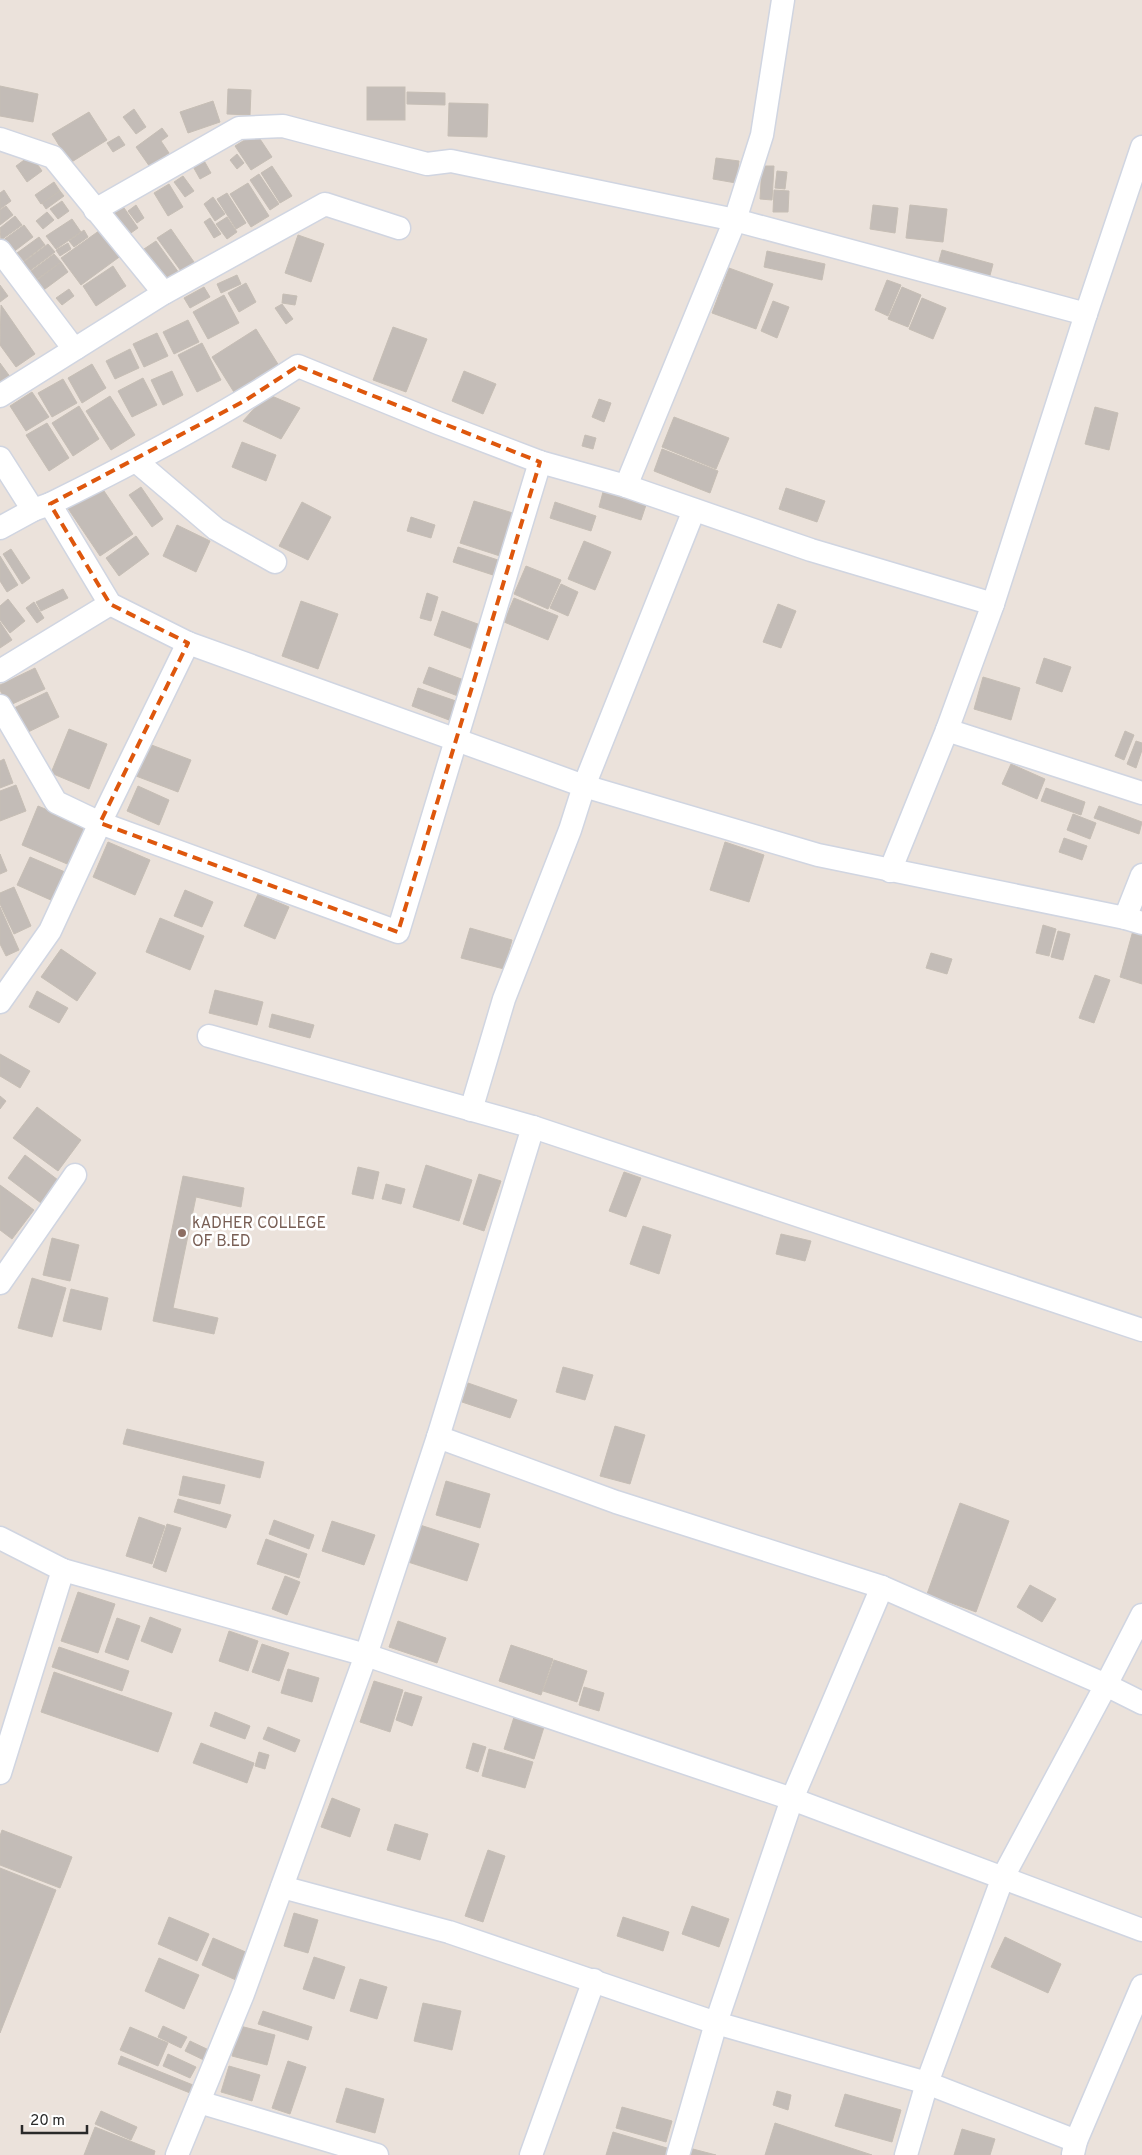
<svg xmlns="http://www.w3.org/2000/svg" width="1142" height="2155" viewBox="0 0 1142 2155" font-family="Overpass,sans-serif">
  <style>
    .building { fill: #c3bcb7; stroke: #c6beb5 }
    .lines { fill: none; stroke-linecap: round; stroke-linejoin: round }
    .street-casing { stroke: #d0d5e1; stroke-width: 25 }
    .street { stroke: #fff; stroke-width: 22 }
    .marked { fill: none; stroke: #de570d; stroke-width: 4; stroke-dasharray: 10 6; stroke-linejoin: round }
    .education-dot { fill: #8d6e63; stroke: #fff; stroke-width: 2 }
    .labels { text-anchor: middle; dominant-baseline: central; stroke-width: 5; stroke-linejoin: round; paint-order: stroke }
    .education-label { font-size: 16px; fill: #785e54; stroke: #fff; text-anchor: start }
  </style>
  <rect width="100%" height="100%" fill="#ebe2db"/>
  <g class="building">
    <polygon points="0,86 38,94 33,122 0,116"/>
    <rect x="367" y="87" width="38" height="33"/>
    <polygon points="228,89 251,90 250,115 227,114"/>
    <polygon points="407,92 445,93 445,105 407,104"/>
    <polygon points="213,101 220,122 188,133 180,112"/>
    <polygon points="449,103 488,104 487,137 448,136"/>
    <polygon points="134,109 146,127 136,134 123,117"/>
    <polygon points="89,112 107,140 70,163 52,134"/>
    <polygon points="162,128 168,136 161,141 169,153 150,167 136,147"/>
    <polygon points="256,133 272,157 251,170 235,146"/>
    <polygon points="119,136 125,145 113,152 107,143"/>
    <polygon points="237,154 244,163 237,169 230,160"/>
    <polygon points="31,155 42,171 27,182 16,166"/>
    <polygon points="202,157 211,173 200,179 191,163"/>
    <polygon points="716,158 739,161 736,183 713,179"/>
    <polygon points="272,166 292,196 280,203 261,173"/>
    <polygon points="762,166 774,166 772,200 760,199"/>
    <polygon points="777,171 787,172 785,189 775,188"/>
    <polygon points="259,174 279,204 270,210 250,180"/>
    <polygon points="183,176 194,191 185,197 174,182"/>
    <polygon points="54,182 60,191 41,204 35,195"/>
    <polygon points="248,183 269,216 251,227 230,194"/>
    <polygon points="169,184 183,207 168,216 154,193"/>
    <polygon points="4,190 11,201 0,209 0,193"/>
    <polygon points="774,190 789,191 788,212 773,212"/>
    <polygon points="60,191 64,196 46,209 42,203"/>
    <polygon points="227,193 246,223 236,229 217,199"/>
    <polygon points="213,197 225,214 215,221 204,204"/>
    <polygon points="62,201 69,211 58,219 50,209"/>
    <polygon points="122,205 138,228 128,235 112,212"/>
    <polygon points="136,205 144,218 137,223 128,211"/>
    <polygon points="873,205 898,208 895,233 870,229"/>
    <polygon points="910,205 947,209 943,242 906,238"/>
    <polygon points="6,206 13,215 0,225 0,210"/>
    <polygon points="47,212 54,220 43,229 36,221"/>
    <polygon points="15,216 22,225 1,240 0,228"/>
    <polygon points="227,217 237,232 227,239 216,224"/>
    <polygon points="210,218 221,234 214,238 204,222"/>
    <polygon points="72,219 81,232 56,249 46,236"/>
    <polygon points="24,225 33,237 12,253 2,241"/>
    <polygon points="103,228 122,255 81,285 61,258"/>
    <polygon points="171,229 194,262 181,271 157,238"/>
    <polygon points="84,230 88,237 74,247 69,241"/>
    <polygon points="298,235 324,244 311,282 285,273"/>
    <polygon points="39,237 45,245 24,261 17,253"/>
    <polygon points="156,241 179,273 164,283 141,251"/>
    <polygon points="68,243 71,249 60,256 56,250"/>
    <polygon points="48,244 55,252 28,272 21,264"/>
    <polygon points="942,250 993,264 988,283 937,268"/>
    <polygon points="767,251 825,264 822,280 764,267"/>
    <polygon points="54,254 61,262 33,282 27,274"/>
    <polygon points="61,262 68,272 41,292 33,283"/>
    <polygon points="113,266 126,286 96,306 83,286"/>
    <polygon points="729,268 773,284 756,329 712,313"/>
    <polygon points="237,275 241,284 221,293 217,284"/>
    <polygon points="887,280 901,285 888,316 875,310"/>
    <polygon points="246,283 256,302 239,312 228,293"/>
    <polygon points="0,285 8,296 0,302"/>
    <polygon points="204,287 210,297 190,308 184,298"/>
    <polygon points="902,287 921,295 908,327 888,319"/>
    <polygon points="69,289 74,296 62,305 56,298"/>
    <polygon points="283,294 297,296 295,305 282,303"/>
    <polygon points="224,295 239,323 208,339 193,312"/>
    <polygon points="922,298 946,308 933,339 909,329"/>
    <polygon points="773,301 789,307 777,338 761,331"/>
    <polygon points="282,304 293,319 286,324 275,308"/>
    <polygon points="1,305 35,354 16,367 0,345"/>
    <polygon points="188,320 199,342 174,354 163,332"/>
    <polygon points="393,327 427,339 406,392 373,380"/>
    <polygon points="256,329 281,369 237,397 212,357"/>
    <polygon points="157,333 168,356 144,367 133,344"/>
    <polygon points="202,343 221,380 197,392 178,355"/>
    <polygon points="130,349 139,368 115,379 106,361"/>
    <polygon points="0,363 11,378 0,386"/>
    <polygon points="92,364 106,388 82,403 68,378"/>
    <polygon points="172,371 183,395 163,405 151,380"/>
    <polygon points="464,371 496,384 483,414 452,401"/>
    <polygon points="143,378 157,405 132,417 118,391"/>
    <polygon points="63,379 77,403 52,417 38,393"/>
    <polygon points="32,392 49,417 26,431 10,406"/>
    <polygon points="267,394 300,408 281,439 243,421"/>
    <polygon points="110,396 135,435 111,450 86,411"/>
    <polygon points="599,399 611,403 604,422 592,417"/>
    <polygon points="79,406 99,439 73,456 52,423"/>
    <polygon points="1095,407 1118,413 1109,450 1085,444"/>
    <polygon points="674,417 729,438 716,469 662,447"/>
    <polygon points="47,423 69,458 49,471 26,435"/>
    <polygon points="585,435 596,438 593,449 582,446"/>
    <polygon points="242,442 276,455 266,481 232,467"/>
    <polygon points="662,449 718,471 710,493 654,471"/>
    <polygon points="100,485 133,534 100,556 67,507"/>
    <polygon points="141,487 163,519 152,527 129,495"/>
    <polygon points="786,488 825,501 817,522 779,509"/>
    <polygon points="603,492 646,505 641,520 599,507"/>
    <polygon points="474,501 516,514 503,557 460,543"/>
    <polygon points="302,502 331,517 308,560 279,546"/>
    <polygon points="555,502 596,516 591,531 550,518"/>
    <polygon points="411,517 435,525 431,538 407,531"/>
    <polygon points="177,525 210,541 196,572 163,556"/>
    <polygon points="136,536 149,554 119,576 106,558"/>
    <polygon points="584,541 611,552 595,590 568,579"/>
    <polygon points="458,547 498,560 493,575 453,562"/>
    <polygon points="11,549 30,578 22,584 3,554"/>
    <polygon points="0,556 18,585 7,592 0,581"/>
    <polygon points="526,566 561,580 548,609 514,594"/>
    <polygon points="561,584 578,592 568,616 550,608"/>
    <polygon points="63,589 68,598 41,611 36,602"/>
    <polygon points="427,593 438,597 431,621 420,618"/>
    <polygon points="514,598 558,616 548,640 504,622"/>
    <polygon points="8,599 25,621 10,633 0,620 0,606"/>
    <polygon points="301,601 338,614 318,669 282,656"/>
    <polygon points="34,602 44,618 37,623 26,608"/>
    <polygon points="778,604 796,611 781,648 763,642"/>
    <polygon points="442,611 486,627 477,651 434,635"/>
    <polygon points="0,622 12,640 0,648"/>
    <polygon points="1044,658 1071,667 1062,692 1036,683"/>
    <polygon points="429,667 464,680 458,696 423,683"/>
    <polygon points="35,668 45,689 8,706 0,690 0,685"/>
    <polygon points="983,677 1020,688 1011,720 974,709"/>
    <polygon points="418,688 456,701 449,720 412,706"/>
    <polygon points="47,692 59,717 22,735 10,710"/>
    <polygon points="69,729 107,744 89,789 51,773"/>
    <polygon points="1125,731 1134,735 1124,760 1115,756"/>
    <polygon points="1136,741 1142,743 1142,750 1136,768 1127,764"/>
    <polygon points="149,744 191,760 178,792 136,776"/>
    <polygon points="4,759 13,783 0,788 0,761"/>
    <polygon points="1011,764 1045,779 1037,799 1002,784"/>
    <polygon points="16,785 26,811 0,821 0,791"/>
    <polygon points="138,786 169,800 159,825 127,811"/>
    <polygon points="1046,788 1085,802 1081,815 1041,801"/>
    <polygon points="38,806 88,827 72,866 22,845"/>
    <polygon points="1099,806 1142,822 1139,834 1094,818"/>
    <polygon points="1073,814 1096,823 1090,839 1067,830"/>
    <polygon points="1064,838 1087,846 1082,860 1059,852"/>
    <polygon points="108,842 150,860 135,895 93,877"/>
    <polygon points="725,842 764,855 749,902 710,890"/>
    <polygon points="0,854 7,871 0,874"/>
    <polygon points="30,857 65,872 53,901 17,885"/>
    <polygon points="14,887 31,926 14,934 0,904 0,893"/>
    <polygon points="185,890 213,902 202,927 174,916"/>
    <polygon points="258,894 289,907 275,939 244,926"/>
    <polygon points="0,907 19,950 6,956 0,944"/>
    <polygon points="160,918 204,936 190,970 146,952"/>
    <polygon points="1043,925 1056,929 1049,956 1036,953"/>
    <polygon points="1134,927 1142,929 1142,984 1120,977"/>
    <polygon points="470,928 512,940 504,969 461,958"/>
    <polygon points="1058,931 1070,934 1063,960 1051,957"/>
    <polygon points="61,949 96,973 77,1001 41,977"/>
    <polygon points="931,953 952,959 947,974 926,968"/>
    <polygon points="1095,975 1110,980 1094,1023 1079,1018"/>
    <polygon points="215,990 263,1002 257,1025 209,1013"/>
    <polygon points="37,991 68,1008 59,1023 29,1007"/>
    <polygon points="272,1014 314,1025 310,1038 269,1027"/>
    <polygon points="0,1054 30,1071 20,1088 0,1076"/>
    <polygon points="0,1096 6,1101 0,1109"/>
    <polygon points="37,1107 81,1140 58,1171 13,1138"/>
    <polygon points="25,1155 58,1180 41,1203 8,1178"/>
    <polygon points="426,1165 472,1180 459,1221 413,1207"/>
    <polygon points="358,1167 379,1172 373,1199 352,1194"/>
    <polygon points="624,1172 641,1178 626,1217 609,1211"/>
    <polygon points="479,1174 501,1181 484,1231 463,1224"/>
    <polygon points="183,1176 244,1188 241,1207 196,1197 173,1308 218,1318 214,1334 153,1321"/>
    <polygon points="386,1184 405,1189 401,1204 382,1199"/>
    <polygon points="0,1185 34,1210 12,1239 0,1230"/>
    <polygon points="643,1226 671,1235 659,1274 630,1264"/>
    <polygon points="781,1234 811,1241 805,1261 776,1254"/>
    <polygon points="52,1238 79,1245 70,1281 43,1275"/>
    <polygon points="32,1278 66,1288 52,1337 18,1328"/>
    <polygon points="71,1289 108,1298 101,1330 63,1321"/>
    <polygon points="563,1367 593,1375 585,1400 556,1392"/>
    <polygon points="468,1383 517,1400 510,1418 462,1402"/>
    <polygon points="615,1426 645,1435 630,1484 600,1476"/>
    <polygon points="127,1429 264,1462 260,1478 123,1444"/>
    <polygon points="183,1476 225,1485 220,1504 179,1495"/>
    <polygon points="446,1481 490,1494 480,1528 436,1515"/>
    <polygon points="178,1499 231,1515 226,1528 174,1512"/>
    <polygon points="960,1503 1009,1521 976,1612 927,1594"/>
    <polygon points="139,1517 165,1526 152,1564 126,1556"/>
    <polygon points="274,1520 314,1535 309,1549 269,1534"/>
    <polygon points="332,1521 375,1535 364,1565 322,1551"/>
    <polygon points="167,1524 181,1528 166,1572 153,1567"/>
    <polygon points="420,1525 479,1544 467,1581 408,1562"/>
    <polygon points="266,1539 307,1554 299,1578 257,1564"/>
    <polygon points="285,1576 300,1582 287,1615 272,1609"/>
    <polygon points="1030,1585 1056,1599 1042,1622 1017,1607"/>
    <polygon points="78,1592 115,1604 98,1653 61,1641"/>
    <polygon points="150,1617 181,1629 172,1653 141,1641"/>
    <polygon points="117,1618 140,1626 128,1660 105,1652"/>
    <polygon points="398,1621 446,1638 437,1663 389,1647"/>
    <polygon points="229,1631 258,1641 248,1671 219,1661"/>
    <polygon points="262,1644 289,1653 279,1681 252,1672"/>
    <polygon points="511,1645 553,1659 541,1695 499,1681"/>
    <polygon points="59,1647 129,1671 122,1691 52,1667"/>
    <polygon points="554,1660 587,1671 577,1702 543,1691"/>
    <polygon points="288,1669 319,1678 312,1702 281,1693"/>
    <polygon points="54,1672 172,1713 158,1752 41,1712"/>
    <polygon points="374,1681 403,1690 390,1732 360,1722"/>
    <polygon points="584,1687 604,1693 599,1711 579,1705"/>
    <polygon points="405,1692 422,1697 412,1726 396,1720"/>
    <polygon points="215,1712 250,1726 245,1739 210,1726"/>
    <polygon points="514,1717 544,1727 534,1759 504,1749"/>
    <polygon points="268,1727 300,1740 295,1752 263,1739"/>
    <polygon points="201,1743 254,1763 247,1783 193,1763"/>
    <polygon points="473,1743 486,1747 478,1772 466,1768"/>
    <polygon points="489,1749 533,1762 525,1788 482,1776"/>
    <polygon points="259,1752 269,1755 265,1769 255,1766"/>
    <polygon points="332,1798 360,1809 350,1837 321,1827"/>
    <polygon points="395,1824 428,1834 420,1860 387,1850"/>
    <polygon points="2,1830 72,1857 60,1888 0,1865 0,1836"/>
    <polygon points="488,1850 505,1856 483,1922 465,1916"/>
    <polygon points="0,1868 56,1890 0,2033"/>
    <polygon points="692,1906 729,1919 719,1947 682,1934"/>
    <polygon points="294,1913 318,1920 308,1953 284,1946"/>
    <polygon points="169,1917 209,1934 197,1961 158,1944"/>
    <polygon points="623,1917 669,1932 663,1951 617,1936"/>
    <polygon points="1005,1937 1061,1964 1048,1993 991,1967"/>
    <polygon points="213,1938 248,1953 236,1980 202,1965"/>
    <polygon points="314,1957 345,1967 334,1999 303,1989"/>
    <polygon points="159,1958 199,1975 184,2009 145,1991"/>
    <polygon points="360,1979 387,1987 377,2019 350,2011"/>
    <polygon points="423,2003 461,2011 452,2050 414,2041"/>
    <polygon points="263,2011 312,2027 308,2040 258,2024"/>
    <polygon points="163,2026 187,2037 181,2048 158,2037"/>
    <polygon points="240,2026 275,2035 267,2065 232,2056"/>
    <polygon points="130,2027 168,2043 158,2066 120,2050"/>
    <polygon points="190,2041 213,2052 208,2062 185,2051"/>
    <polygon points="168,2054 196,2067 190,2078 163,2066"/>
    <polygon points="121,2056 198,2087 195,2095 118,2064"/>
    <polygon points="288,2061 306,2067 290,2114 272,2108"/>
    <polygon points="229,2066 260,2075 252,2101 221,2092"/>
    <polygon points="346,2088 384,2099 375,2133 336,2122"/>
    <polygon points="777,2091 791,2095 788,2110 773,2105"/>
    <polygon points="845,2094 901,2110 892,2142 835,2126"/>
    <polygon points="622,2107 672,2121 666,2142 616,2128"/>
    <polygon points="101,2111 137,2127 131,2140 95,2124"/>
    <polygon points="775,2123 872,2155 765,2155"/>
    <polygon points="95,2127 155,2151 154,2155 84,2155"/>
    <polygon points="962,2129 995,2139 990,2155 954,2155"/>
    <polygon points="613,2132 667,2148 665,2155 606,2155"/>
    <polygon points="689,2148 716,2155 687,2155"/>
  </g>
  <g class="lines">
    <g class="street-casing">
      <g id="street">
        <polyline points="0,139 53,157 164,293"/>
        <polyline points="95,210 239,128 283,126 427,164 451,161 735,220 1086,314"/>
        <polyline points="0,251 71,345 76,348"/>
        <polyline points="0,396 164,293 325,204 399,228"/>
        <polyline points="0,458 33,510 0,528"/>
        <polyline points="136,461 216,529 275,562"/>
        <polyline points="626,486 735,220 762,135 783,0"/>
        <path d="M50,504C135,462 219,418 298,366L438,423L540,462L626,486L811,550L993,604"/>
        <polyline points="33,510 50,504 110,604 188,643 584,786 818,855 1125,918 1142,923"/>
        <polyline points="0,671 110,604"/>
        <polyline points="0,706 56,802 100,823 398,932 540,462"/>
        <polyline points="947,730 1142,793"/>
        <polyline points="890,871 947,730 993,604 1086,314 1142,147"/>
        <polyline points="1125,918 1142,875"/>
        <polyline points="0,1002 50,931 100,823 188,643"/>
        <polyline points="471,1110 504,999 570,830 584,786 694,510"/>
        <polyline points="533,1127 1142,1330"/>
        <polyline points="0,1283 75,1175"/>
        <polyline points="438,1437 616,1502 882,1587 1106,1685 1142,1615"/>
        <polyline points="0,1538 63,1570 366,1655 792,1799 1142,1930"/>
        <polyline points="0,1773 63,1570"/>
        <polyline points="282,1887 449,1932 716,2023 927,2083 1076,2141"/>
        <polyline points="199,2102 377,2155"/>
        <polyline points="1073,2154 1076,2141 1142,1986"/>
        <polyline points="177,2155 243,1994 366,1655 438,1437 533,1127 209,1036"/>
        <polyline points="531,2155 594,1980"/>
        <polyline points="678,2155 716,2023 792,1799 882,1587"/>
        <polyline points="906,2155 927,2083 1003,1877 1106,1685 1142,1703"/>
      </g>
    </g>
    <use href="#street" class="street"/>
  </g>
  <path class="marked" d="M298,366L540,462L398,932L100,823L188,643L110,604L50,504L246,400Z"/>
  <circle class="education-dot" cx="182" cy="1233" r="5"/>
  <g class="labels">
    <g class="education-label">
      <text x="192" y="1224">kADHER COLLEGE<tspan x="192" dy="18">OF B.ED</tspan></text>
    </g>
  </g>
  <path d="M22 2125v8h65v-8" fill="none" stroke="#292929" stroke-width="2.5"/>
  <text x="30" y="2125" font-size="15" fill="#292929" stroke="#ffffff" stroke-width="4" paint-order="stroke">20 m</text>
</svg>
